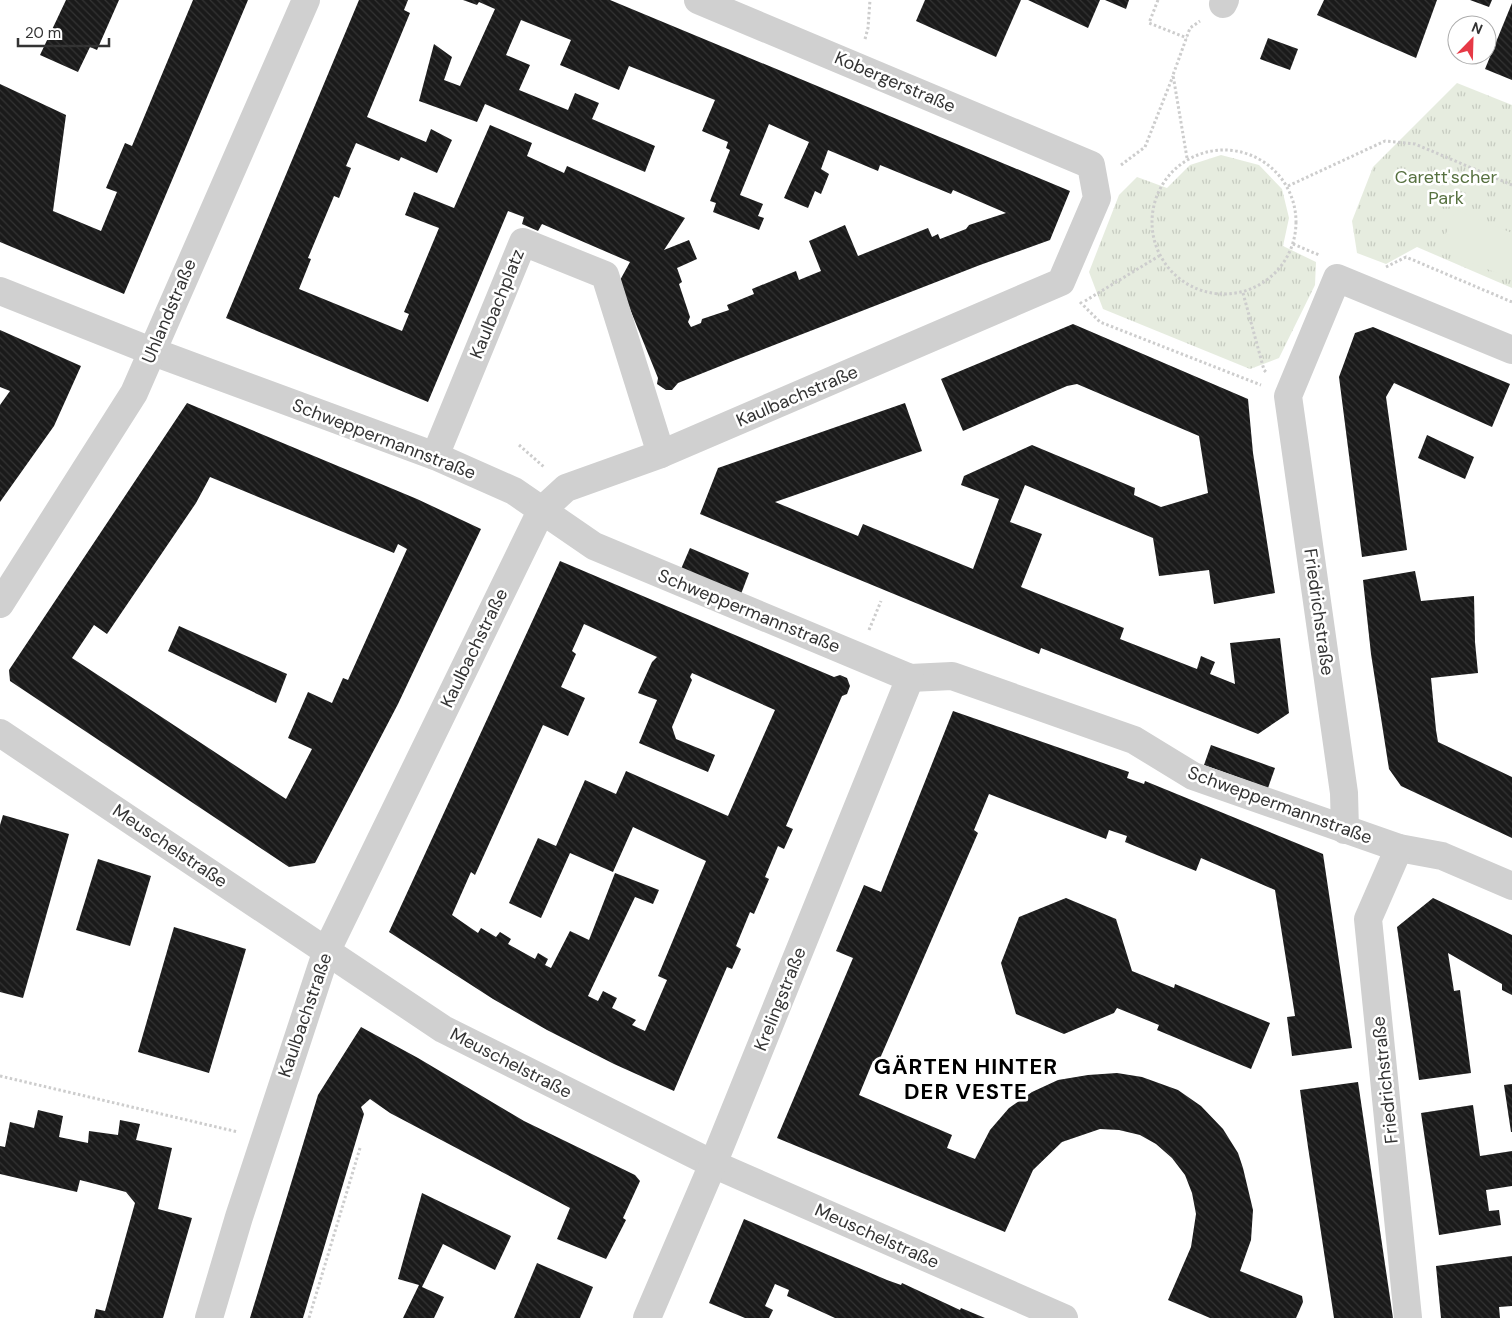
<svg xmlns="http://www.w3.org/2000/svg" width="1512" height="1318" viewBox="0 0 1512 1318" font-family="'DM Sans',sans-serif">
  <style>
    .grass { fill: url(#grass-tufts) }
    .garden { fill: #e6ecdf }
    .building { fill: url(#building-back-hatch); fill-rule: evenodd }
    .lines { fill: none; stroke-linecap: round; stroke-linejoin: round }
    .path { stroke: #cdcdcd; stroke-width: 3; stroke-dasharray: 2.5 2.5; stroke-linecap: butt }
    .street { stroke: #d0d0d0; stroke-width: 28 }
    .labels { text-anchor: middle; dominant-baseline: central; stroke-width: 5; stroke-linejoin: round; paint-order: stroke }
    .street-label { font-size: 18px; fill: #333; stroke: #fff }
    .park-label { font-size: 18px; fill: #56703f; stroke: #fff }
    .district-label { font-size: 22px; font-weight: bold; letter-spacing: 1px; fill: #000; stroke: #fff }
  </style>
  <defs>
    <pattern id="grass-tufts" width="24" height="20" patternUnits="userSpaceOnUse" patternTransform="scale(1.25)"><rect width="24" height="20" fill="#e6ecdf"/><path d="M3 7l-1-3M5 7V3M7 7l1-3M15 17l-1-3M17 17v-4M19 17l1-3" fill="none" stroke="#c6cbc0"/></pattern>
    <pattern id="building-back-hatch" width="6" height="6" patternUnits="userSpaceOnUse" patternTransform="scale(1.25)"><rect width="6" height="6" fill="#1a1a1a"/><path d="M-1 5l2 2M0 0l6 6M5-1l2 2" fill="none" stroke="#333"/></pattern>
  </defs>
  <rect width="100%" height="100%" fill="#fff"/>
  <g class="grass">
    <polygon points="1457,83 1512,105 1512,288 1417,247 1386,264 1357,253 1352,221 1373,167"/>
    <polygon points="1221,155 1259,165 1282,189 1289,218 1283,246 1316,262 1315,285 1279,358 1250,369 1103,309 1089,272 1119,195 1137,177 1167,188 1190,165"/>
  </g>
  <polygon class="garden" points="1456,210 1512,233 1512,279 1439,250"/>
  <g class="building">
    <polygon points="66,0 119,0 97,50 90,47 78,72 40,55"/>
    <polygon points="193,0 248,0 124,294 0,242 0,84 66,115 53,211 101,231 117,192 106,188 125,143 132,146"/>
    <polygon points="359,0 408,0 404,10 410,13 367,117 426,142 431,129 452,140 437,173 401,157 399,161 356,143 346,166 351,168 339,198 334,196 308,258 311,259 299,289 402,331 409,314 404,312 439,228 405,215 414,192 454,208 490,125 532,143 527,156 564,173 567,166 685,218 664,250 689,240 697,259 677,268 682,282 679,284 690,317 688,322 691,327 701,323 702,319 729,310 727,305 754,294 752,289 796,271 799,280 821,271 809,241 845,225 858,256 928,228 932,237 938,234 940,239 966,229 969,225 1006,213 953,190 951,194 880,165 878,171 828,150 821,169 829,174 821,194 815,191 808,208 784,198 809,142 769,124 740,195 763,204 758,216 764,218 759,230 713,212 716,203 710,201 730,150 726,148 728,142 702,131 715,100 629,66 619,90 584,75 560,65 571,40 521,20 506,55 530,65 519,90 568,110 575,93 599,103 592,119 655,146 645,172 485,104 477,122 419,101 434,44 452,57 444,80 460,86 495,9 479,2 477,5 463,0 610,0 1070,191 1050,240 980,265 733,361 678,383 672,390 666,390 657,384 658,378 619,282 630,262 542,224 538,231 522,224 524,217 508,211 428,402 226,318"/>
    <polygon points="925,0 1021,0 996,57 916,21"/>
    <polygon points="1028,0 1100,0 1088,28"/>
    <polygon points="1105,0 1129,0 1126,9"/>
    <polygon points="1324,0 1437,0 1416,58 1317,15"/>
    <polygon points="1470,0 1492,0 1489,7"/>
    <polygon points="1512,3 1512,80 1485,69"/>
    <polygon points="1268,38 1298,49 1290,70 1260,59"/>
    <polygon points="1073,324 1248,399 1253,453 1275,593 1214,604 1209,570 1159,576 1153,538 1025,485 1010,522 1042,534 1021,587 1124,628 1120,639 1197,669 1201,656 1215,662 1210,674 1235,684 1230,643 1280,638 1289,713 1258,734 1041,648 1039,654 700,514 718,468 905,403 922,451 775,502 858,536 863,524 973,569 999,499 961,485 964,476 1032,445 1135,488 1134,495 1161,507 1208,493 1199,436 1077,384 1067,386 963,431 941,379"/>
    <polygon points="1373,327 1510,384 1492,427 1394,383 1386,397 1407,550 1362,557 1339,377 1355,333"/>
    <polygon points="0,330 81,366 54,426 0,502 0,405 10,391 0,387"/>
    <path d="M187,403L417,499L481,529L398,704L315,863L289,867L10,681L9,670ZM210,477L394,553L398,544L407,549L348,680L343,678L332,703L308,692L288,738L312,749L286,799L72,658L94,625L107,634L196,503Z"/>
    <polygon points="1427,435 1474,457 1465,479 1418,458"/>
    <polygon points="690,548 749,573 741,594 681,569"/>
    <path d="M560,561L834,677L840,675L847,678L850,686L847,694L842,696L786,826L793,829L784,849L778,846L765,877L769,879L754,914L750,912L736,946L741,949L732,969L727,967L674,1091L614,1064L547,1030L493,999L389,932ZM584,624L657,657L652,662L638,693L657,700L639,743L708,772L715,755L676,739L672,727L692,680L690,677L692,673L775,710L728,816L626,771L616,794L585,780L556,846L538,838L509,903L541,918L570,853L613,872L633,827L706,861L658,976L667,980L645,1031L632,1025L636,1020L612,1008L617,998L603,991L598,1001L588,996L635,897L653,904L659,890L615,873L589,940L570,931L551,968L545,965L548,959L538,953L535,959L508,944L511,939L500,932L496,937L481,928L478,933L452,915L471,872L475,875L543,725L568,736L585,698L561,687L576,654L572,651Z"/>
    <polygon points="1415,571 1421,601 1474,596 1475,642 1478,673 1431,678 1436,730 1438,742 1512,777 1512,838 1401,786 1389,769 1371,654 1363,580"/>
    <polygon points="179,626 287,674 276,703 168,651"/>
    <polygon points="953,711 1129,772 1127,778 1144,784 1145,781 1323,854 1352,1048 1292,1056 1287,1017 1295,1016 1275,890 1201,858 1196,871 1125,842 1127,836 1109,830 1106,839 989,794 974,830 978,833 878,1063 873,1061 859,1095 952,1135 947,1148 975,1159 990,1130 1009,1108 1032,1092 1058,1080 1088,1075 1117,1073 1142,1077 1178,1090 1201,1106 1223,1129 1238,1153 1243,1168 1253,1210 1251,1240 1240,1271 1302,1296 1303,1302 1296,1318 1210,1318 1168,1300 1191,1247 1196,1214 1192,1193 1185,1175 1172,1158 1156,1144 1140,1135 1119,1130 1100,1129 1062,1142 1033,1170 1005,1232 777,1138 853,958 836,951 864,885 881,892"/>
    <polygon points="1211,745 1275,768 1268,788 1204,765"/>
    <polygon points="3,815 69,834 23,998 0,992 0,825"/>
    <polygon points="98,859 151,876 130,946 76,930"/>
    <polygon points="1066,898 1116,919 1132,971 1174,988 1175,984 1270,1023 1251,1069 1157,1030 1159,1025 1117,1008 1114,1013 1064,1034 1016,1014 1001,963 1019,917"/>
    <polygon points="1433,898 1512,935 1512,995 1502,990 1502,984 1448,953 1454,991 1460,990 1471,1073 1419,1080 1397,927"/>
    <polygon points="174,927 246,949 209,1073 138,1052"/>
    <polygon points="361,1027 418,1058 524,1121 635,1175 640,1181 623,1218 626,1220 606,1259 557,1239 570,1208 390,1113 370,1099 361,1107 364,1114 303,1318 250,1318 318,1095"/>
    <polygon points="1358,1082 1378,1217 1393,1318 1334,1318 1308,1147 1300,1090"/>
    <polygon points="1512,1084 1512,1132 1511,1132 1504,1085"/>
    <polygon points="1473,1105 1480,1156 1512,1151 1512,1186 1486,1190 1489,1211 1499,1210 1501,1225 1439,1235 1421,1113"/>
    <polygon points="38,1110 63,1116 59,1137 88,1143 89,1131 118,1135 120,1120 140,1124 136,1140 172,1148 158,1209 192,1218 163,1318 94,1318 96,1309 105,1311 135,1203 126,1192 80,1180 77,1192 0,1174 0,1146 5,1147 10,1122 34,1128"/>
    <polygon points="422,1193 511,1236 495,1270 443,1244 422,1287 444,1297 434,1318 403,1318 419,1285 398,1279"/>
    <polygon points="744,1219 887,1280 901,1285 902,1283 960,1310 961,1308 985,1318 835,1318 787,1296 789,1290 775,1284 765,1306 773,1310 769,1318 745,1318 709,1303"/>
    <polygon points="1512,1256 1512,1306 1499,1307 1500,1318 1441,1318 1436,1266"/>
    <polygon points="537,1263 593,1287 580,1318 514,1318"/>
  </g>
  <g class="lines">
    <g class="path">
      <polyline points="1158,0 1149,23 1187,38"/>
      <polyline points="865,39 868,28 870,0"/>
      <circle cx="1224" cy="222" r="72"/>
      <polyline points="1187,158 1173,75 1190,28 1200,21"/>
      <polyline points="1121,165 1145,147 1173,76"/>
      <polyline points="1288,186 1385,141 1415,144 1512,185"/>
      <polyline points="1293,244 1319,255"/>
      <polyline points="1386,267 1406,257 1512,302"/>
      <polyline points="1243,293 1264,370 1267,373"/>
      <polyline points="1085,301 1159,256"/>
      <polyline points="1080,302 1100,322 1261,385"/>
      <polyline points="519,445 544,467"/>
      <polyline points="869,630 881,601"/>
      <polyline points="0,1076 238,1132"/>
      <polyline points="309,1318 360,1148"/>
    </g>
    <g class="street">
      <polyline points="1223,4 1225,0"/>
      <polyline points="0,291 151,351 435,456 514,491 594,546 910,678 952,676 1134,740 1193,776 1399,848 1442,856 1512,886"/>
      <polyline points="435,456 523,242 605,275 661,454"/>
      <polyline points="0,604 134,393 306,0"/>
      <polyline points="0,733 443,1029 713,1164 1064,1318"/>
      <polyline points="1345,830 1344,793 1288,396 1337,278 1512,350"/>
      <polyline points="1399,848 1368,919 1408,1318"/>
      <polyline points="209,1318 239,1217 327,950 541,511 566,488 661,454 1061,282 1097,198 1091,165 698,0"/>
      <polyline points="647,1318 713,1164 910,678"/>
    </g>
  </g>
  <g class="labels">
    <g class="street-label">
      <text transform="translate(895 82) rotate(23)">Kobergerstraße</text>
      <text transform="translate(497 304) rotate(-68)">Kaulbachplatz</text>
      <text transform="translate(169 311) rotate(-67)">Uhlandstraße</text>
      <text transform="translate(797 396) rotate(-23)">Kaulbachstraße</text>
      <text transform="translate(384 439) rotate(21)">Schweppermannstraße</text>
      <text transform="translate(749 611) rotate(22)">Schweppermannstraße</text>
      <text transform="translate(1319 612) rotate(82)">Friedrichstraße</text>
      <text transform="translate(474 648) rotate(-64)">Kaulbachstraße</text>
      <text transform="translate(1280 805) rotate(20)">Schweppermannstraße</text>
      <text transform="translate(170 846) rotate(34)">Meuschelstraße</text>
      <text transform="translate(780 999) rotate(-68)">Krelingstraße</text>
      <text transform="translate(305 1015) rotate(-71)">Kaulbachstraße</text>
      <text transform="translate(511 1063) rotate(27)">Meuschelstraße</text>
      <text transform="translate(1385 1080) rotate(-96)">Friedrichstraße</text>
      <text transform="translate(877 1236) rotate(24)">Meuschelstraße</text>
    </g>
    <g class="park-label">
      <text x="1446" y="177">Carett'scher<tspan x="1446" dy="21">Park</tspan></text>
    </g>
    <g class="district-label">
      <text x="966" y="1066">GÄRTEN HINTER<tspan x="966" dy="25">DER VESTE</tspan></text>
    </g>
  </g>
  <g transform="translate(1472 40) rotate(23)"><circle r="24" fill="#ffffff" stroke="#adadad"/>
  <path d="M0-4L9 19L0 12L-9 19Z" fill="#e63946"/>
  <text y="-8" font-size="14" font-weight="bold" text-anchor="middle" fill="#333333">N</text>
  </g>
  <path d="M18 38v8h91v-8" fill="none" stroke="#333333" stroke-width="2.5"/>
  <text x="25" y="38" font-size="15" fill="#333333" stroke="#ffffff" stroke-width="4" paint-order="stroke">20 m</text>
</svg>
